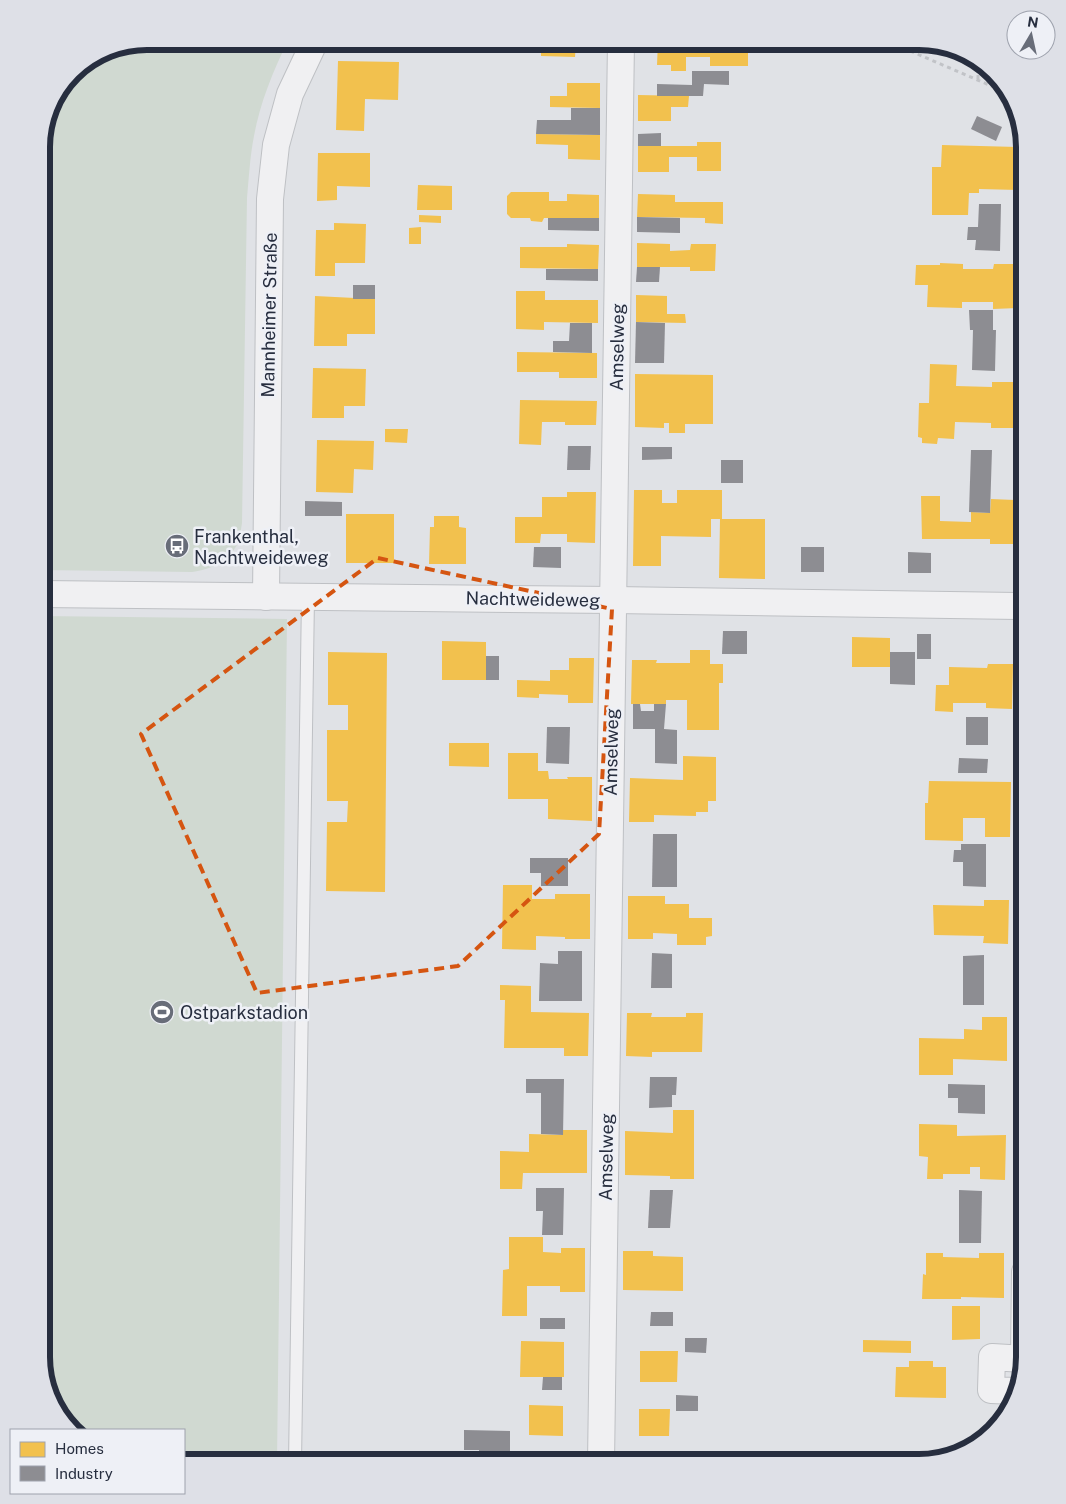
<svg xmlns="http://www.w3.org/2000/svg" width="1066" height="1504" viewBox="0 0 1066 1504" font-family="'Public Sans',sans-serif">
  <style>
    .green { fill: #d0d9d1 }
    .homes { fill: #f2c14e }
    .industry { fill: #8d8d92 }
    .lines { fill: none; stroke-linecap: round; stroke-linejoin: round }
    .service-casing { stroke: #bec0c4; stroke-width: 14 }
    .minor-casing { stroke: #bec0c4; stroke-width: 28 }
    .path { stroke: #c1c3c7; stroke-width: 3; stroke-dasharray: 4 4; stroke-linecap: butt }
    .service { stroke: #f0f0f2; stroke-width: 12 }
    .minor { stroke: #f0f0f2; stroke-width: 26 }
    .marked { fill: none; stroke: #d55511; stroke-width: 4; stroke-dasharray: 10 6; stroke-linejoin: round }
    .labels { text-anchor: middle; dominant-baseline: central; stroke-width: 5; stroke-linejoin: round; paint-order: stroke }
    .street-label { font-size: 18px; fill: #272e3f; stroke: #eef0f6 }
    .poi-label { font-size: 18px; fill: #272e3f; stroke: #eef0f6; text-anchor: start }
    .rim { fill: none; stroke: #272e3f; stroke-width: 6 }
  </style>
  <rect width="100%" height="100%" fill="#e0e2e6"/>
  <g class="green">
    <path d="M147,41H288C273,71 260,103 254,136C250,156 249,177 247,198L242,523C241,529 240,537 238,543C228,563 211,569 192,572L41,570V139L52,100L77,68L107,49Z"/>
    <polygon points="41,616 287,619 277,1463 184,1463 184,1430 75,1430 56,1410 41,1357"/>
  </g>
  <g class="homes">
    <polygon points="541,41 576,41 575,57 541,56"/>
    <polygon points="658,41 748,41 748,66 710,66 710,57 686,57 686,71 671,71 671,65 657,65"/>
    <polygon points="338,61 399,62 398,100 365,99 364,131 336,130"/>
    <polygon points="567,83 600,83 600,108 550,107 550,96 567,96"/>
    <polygon points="638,95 689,96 688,107 671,107 671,121 638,121"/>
    <polygon points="536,134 600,135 600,160 568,159 568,145 536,144"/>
    <polygon points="697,142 721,142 721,171 697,171 697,157 669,157 669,172 638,172 638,146 697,146"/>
    <polygon points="942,145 1020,147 1020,190 979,189 979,193 969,193 968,215 932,215 932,167 941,167"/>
    <polygon points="318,153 370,153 370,187 337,186 337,200 317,201"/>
    <polygon points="418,185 452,186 452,210 417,210"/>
    <polygon points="511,192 549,192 549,201 567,201 567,194 599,195 599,218 544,218 542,222 531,221 530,218 511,218 507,214 507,196"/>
    <polygon points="638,194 675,195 675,202 723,202 723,224 705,223 705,218 637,217"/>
    <polygon points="419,215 441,216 441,223 419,222"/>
    <polygon points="334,223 366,224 365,263 335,263 335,276 315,276 316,230 334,230"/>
    <polygon points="421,227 421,244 409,244 409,228"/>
    <polygon points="637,243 670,244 670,251 690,250 691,244 716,244 715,271 690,271 690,267 637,267"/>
    <polygon points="567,244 599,245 598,269 520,268 520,247 567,247"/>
    <polygon points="940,263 963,264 963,269 993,269 994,264 1019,264 1018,308 993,309 993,302 962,302 962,308 927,307 928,285 915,285 916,265 940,265"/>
    <polygon points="516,291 545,291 545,300 598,300 598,323 544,322 544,330 516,329"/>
    <polygon points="636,295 667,296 667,314 685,314 686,323 636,322"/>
    <polygon points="315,296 375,299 375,334 347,334 347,346 314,346"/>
    <polygon points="517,352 597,353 597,378 559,378 559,372 517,372"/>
    <polygon points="930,364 957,365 956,386 992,387 992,382 1017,382 1016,428 991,428 991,423 955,422 954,439 938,438 937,444 922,443 922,438 918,437 919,403 929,403"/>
    <polygon points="313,368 366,369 365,406 344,406 344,418 312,418"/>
    <polygon points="635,374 713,375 713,424 685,424 685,433 669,433 669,423 664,423 664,428 635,427"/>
    <polygon points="520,400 597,401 596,425 565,425 565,422 542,422 541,445 519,444"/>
    <polygon points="385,429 408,429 407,443 385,442"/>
    <polygon points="317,440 374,441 373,470 354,469 353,493 316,492"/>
    <polygon points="634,490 662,490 662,503 677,503 677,490 722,490 722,519 765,519 765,579 719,578 720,519 711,519 711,537 661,536 661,566 633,566"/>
    <polygon points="567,492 596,492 595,543 567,542 567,534 541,534 540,543 515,543 515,517 542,517 542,497 567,497"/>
    <polygon points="921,496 940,496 940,521 971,522 971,512 990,513 991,499 1015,500 1014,544 990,544 990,539 922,539"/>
    <rect x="346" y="514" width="48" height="49"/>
    <polygon points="434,516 459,516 459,527 466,528 466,564 429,564 430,527 434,527"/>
    <polygon points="852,637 890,638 890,667 852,667"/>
    <polygon points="442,641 486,642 486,680 442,680"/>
    <polygon points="690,650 710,650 710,664 723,664 723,683 719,683 719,730 687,730 687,700 666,700 666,704 631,704 632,660 657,660 656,663 690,663"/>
    <polygon points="328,652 387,653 385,892 326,891 327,822 347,822 348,801 327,801 327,730 348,730 348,705 328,705"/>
    <polygon points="569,658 594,658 593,703 568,703 568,695 539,694 539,698 517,697 517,680 550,681 550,670 569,670"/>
    <polygon points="988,664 1013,664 1012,709 986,708 986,703 953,703 953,712 935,711 936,685 949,685 949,667 987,668"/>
    <polygon points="449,743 489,743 489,767 449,766"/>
    <polygon points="508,753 538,753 538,771 548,771 549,779 568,779 567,777 592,777 592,821 548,819 548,799 508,799"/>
    <polygon points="683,756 716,757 716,801 708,801 708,812 696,812 696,816 654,815 654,822 629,822 630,778 683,780"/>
    <polygon points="929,781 1011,782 1010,837 985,837 985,818 963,818 963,841 925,840 925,803 928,803"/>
    <polygon points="503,885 532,885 532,899 555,899 555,894 590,894 590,939 565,939 565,937 536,936 536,950 502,949"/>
    <polygon points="628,896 665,896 665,904 689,904 689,918 712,918 712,936 706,937 706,945 677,945 677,934 653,933 653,939 628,939"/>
    <polygon points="984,900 1009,900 1008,944 983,943 984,936 934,935 933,905 984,906"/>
    <polygon points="500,985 531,986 531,1012 589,1013 588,1056 564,1056 564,1048 504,1048 505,1000 500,1000"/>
    <polygon points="627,1013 652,1013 651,1017 686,1017 686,1013 703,1013 702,1052 652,1052 652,1057 626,1056"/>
    <polygon points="982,1017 1007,1017 1007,1061 953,1059 953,1075 919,1075 919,1038 964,1039 964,1029 982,1030"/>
    <polygon points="673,1110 694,1110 694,1179 670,1179 670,1176 625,1175 625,1131 673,1133"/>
    <polygon points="919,1124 957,1125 957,1136 1006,1135 1005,1180 980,1179 980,1167 970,1167 970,1174 943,1174 943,1179 927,1179 928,1157 919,1156"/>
    <polygon points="563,1130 587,1130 587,1173 523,1173 522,1189 500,1189 500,1151 529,1152 529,1134 563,1135"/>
    <polygon points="509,1237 543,1237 543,1252 561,1253 561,1248 585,1248 585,1292 560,1292 560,1286 527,1286 527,1316 502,1316 503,1270 509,1269"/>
    <polygon points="623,1251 653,1251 653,1256 683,1257 683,1291 623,1290"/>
    <polygon points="926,1253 943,1253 943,1257 979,1258 979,1253 1004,1253 1004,1298 961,1297 961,1299 922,1299 923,1274 926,1275"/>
    <polygon points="952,1306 980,1306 980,1339 952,1340"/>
    <polygon points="863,1340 911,1341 911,1353 863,1352"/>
    <polygon points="521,1341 564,1342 564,1377 520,1377"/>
    <polygon points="640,1351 678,1351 677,1382 640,1382"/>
    <polygon points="909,1361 933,1361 933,1367 946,1367 946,1398 895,1397 896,1367 909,1367"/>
    <polygon points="529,1405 563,1406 563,1436 529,1435"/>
    <polygon points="639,1409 670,1409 669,1436 639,1436"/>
  </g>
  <g class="industry">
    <polygon points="692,71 729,71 729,85 704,84 703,96 657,96 657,84 692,85"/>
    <polygon points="571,108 600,108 600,135 536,134 537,120 571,120"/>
    <polygon points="977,116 1002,127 996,141 971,129"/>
    <polygon points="661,133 661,146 638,146 638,134"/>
    <polygon points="979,204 1001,204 1000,251 975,250 976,240 967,240 968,227 978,227"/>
    <polygon points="637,217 680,218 680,233 637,232"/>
    <polygon points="548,218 599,218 599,231 548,230"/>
    <polygon points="637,267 660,267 659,282 636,282"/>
    <polygon points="546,269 598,269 598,281 546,280"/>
    <rect x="353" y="285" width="22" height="14"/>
    <polygon points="969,310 993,310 993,330 996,330 995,371 972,370 973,330 970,330"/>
    <polygon points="636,322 665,323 664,363 635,363"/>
    <polygon points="570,323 592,323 592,353 553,352 553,341 569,341"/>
    <polygon points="568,446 591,446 590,470 567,470"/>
    <polygon points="642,447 672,447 672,459 642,460"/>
    <polygon points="971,450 992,450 990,513 969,512"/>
    <rect x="721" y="460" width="22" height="23"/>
    <polygon points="305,501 342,502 342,516 305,516"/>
    <polygon points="534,547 561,547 561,568 533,567"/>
    <rect x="801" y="547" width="23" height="25"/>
    <polygon points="908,552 931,553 931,573 908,573"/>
    <polygon points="723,631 747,631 747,654 722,654"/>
    <rect x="917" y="634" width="14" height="25"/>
    <polygon points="890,652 915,652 915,685 890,684"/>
    <rect x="486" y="656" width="13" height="24"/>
    <polygon points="633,704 640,704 641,711 654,711 654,704 666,704 664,729 677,730 677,764 655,763 655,729 633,729"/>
    <rect x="966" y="717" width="22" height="28"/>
    <polygon points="547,727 570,727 569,764 546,763"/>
    <polygon points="959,758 988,759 987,773 958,773"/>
    <polygon points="653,834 677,834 677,887 652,887"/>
    <polygon points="961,844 986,844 986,887 963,886 963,862 953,862 954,850 961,850"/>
    <polygon points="530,858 568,858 568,886 541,886 541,873 530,873"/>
    <polygon points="558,951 582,951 582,1001 539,1001 540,963 558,964"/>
    <polygon points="652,953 672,954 672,988 651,988"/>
    <polygon points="984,955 984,1005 963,1005 963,956"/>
    <polygon points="650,1077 677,1077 676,1095 672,1095 672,1107 649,1108"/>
    <polygon points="526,1079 564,1079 563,1135 541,1134 541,1093 526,1093"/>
    <polygon points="948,1084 985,1085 985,1114 958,1113 958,1098 948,1098"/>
    <polygon points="536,1188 564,1188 563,1235 542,1235 543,1211 536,1211"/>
    <polygon points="650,1190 673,1190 670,1228 648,1228"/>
    <polygon points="959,1190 982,1191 981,1243 959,1243"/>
    <polygon points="651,1312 673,1312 673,1326 650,1326"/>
    <rect x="540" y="1318" width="25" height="11"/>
    <polygon points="685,1338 707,1338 706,1353 685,1352"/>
    <polygon points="543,1377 562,1377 562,1390 542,1390"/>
    <polygon points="676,1395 698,1396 698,1411 676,1411"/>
    <polygon points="464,1430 510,1431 510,1463 479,1463 479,1450 464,1450"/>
    <polygon points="682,1453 708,1453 708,1463 681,1463"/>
  </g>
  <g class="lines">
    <g class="service-casing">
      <polyline id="service" points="295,1463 308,597"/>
    </g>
    <g class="minor-casing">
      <g id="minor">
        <polyline points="41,594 614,600 1025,606"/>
        <polyline points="266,597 270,199 276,145 290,94 315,41"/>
        <polyline points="1024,1359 1025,1272"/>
        <polyline points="1016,1391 991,1390 992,1357 1024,1359"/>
        <polyline points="601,1463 621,41"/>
      </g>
    </g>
    <g class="path">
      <polyline points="880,41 908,50 1010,94"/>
      <polyline points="908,50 908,41"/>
      <polyline points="978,79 978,61"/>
      <polyline points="41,333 43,134"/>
    </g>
    <use href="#service" class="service"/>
    <use href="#minor" class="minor"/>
  </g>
  <path class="marked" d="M378,558L612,609L599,834L458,966L257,993L141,734Z"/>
  <defs>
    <g id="bus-disc" transform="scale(1.25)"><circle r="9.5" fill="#686d79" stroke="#eef0f6"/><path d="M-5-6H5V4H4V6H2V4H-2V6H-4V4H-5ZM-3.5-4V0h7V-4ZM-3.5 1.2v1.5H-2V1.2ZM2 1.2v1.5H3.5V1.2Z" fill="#fff"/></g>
    <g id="stadium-disc" transform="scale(1.25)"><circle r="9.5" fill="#686d79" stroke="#eef0f6"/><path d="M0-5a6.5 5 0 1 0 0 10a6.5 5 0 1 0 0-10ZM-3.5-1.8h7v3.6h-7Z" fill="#fff"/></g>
  </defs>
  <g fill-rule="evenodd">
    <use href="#bus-disc" x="177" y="546"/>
    <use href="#stadium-disc" x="162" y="1012"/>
  </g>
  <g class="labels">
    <g class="street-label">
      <text transform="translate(269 315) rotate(-89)">Mannheimer Straße</text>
      <text transform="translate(617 347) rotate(-89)">Amselweg</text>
      <text transform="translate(533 599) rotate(1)">Nachtweideweg</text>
      <text transform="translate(611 752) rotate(-89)">Amselweg</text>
      <text transform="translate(606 1157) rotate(-89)">Amselweg</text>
    </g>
    <g class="poi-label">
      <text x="194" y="536">Frankenthal,<tspan x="194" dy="21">Nachtweideweg</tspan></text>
      <text x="180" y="1012">Ostparkstadion</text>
    </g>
  </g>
  <path d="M0 0H1066V1504H0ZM147 50H919A97 97 0 0 1 1016 147V1357A97 97 0 0 1 919 1454H147A97 97 0 0 1 50 1357V147A97 97 0 0 1 147 50Z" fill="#dee0e7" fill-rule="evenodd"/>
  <path class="rim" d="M147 50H919A97 97 0 0 1 1016 147V1357A97 97 0 0 1 919 1454H147A97 97 0 0 1 50 1357V147A97 97 0 0 1 147 50Z"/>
  <rect x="10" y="1429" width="175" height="65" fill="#eef0f6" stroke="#9ea2ad"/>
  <rect x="20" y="1442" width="25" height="15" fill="#f2c14e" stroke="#9ea2ad"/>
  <text x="55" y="1454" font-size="15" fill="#272e3f">Homes</text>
  <rect x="20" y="1466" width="25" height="15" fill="#8d8d92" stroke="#9ea2ad"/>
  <text x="55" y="1479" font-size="15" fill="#272e3f">Industry</text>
  <g transform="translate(1031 35) rotate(9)"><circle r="24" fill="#eef0f6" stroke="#9ea2ad"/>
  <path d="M0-4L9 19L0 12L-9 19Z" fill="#686d79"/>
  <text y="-8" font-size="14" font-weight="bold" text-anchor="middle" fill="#272e3f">N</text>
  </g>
</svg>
